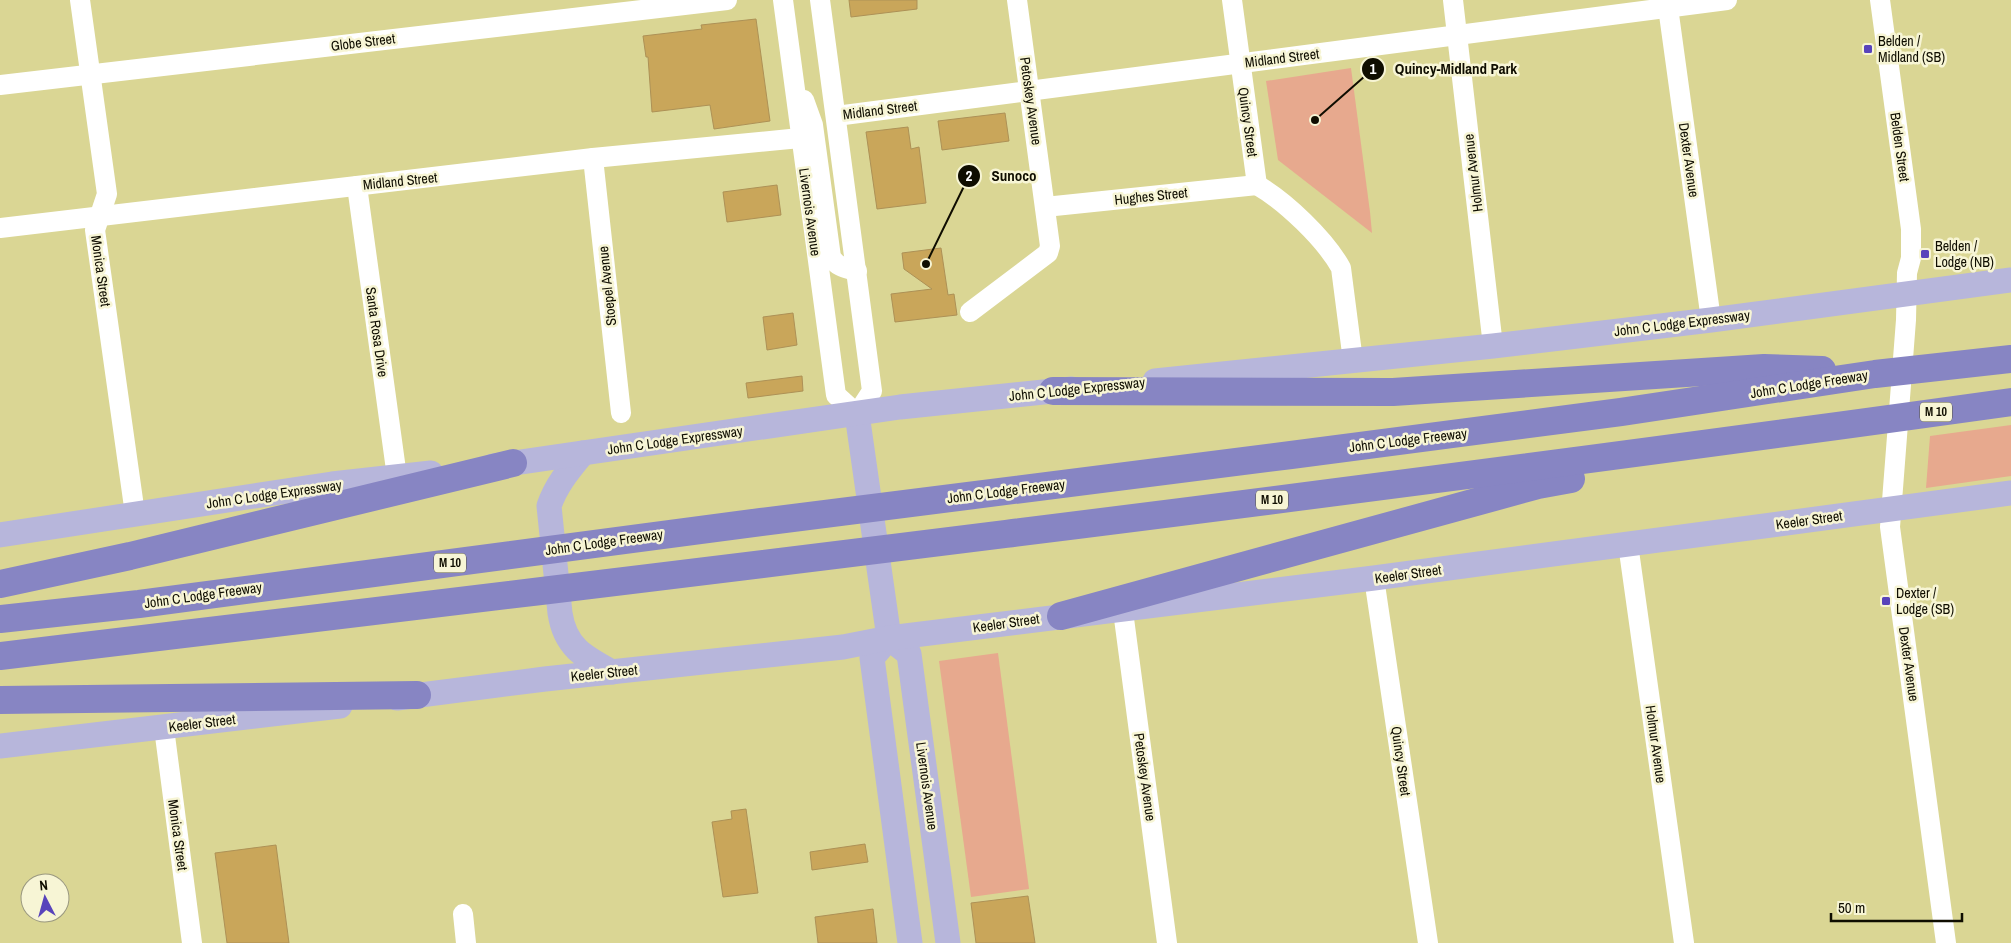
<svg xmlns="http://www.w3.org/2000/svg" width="2011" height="943" viewBox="0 0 2011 943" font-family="'Archivo Narrow',sans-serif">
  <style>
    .green { fill: #e7a98e }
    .building { fill: #c9a65a; stroke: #ad9156 }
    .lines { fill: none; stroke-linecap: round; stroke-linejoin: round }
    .minor { stroke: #fff; stroke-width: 20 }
    .major { stroke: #b7b6db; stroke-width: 25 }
    .highway { stroke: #8785c3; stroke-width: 28 }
    .poi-dot { fill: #5843bb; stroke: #f7f5d5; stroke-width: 2 }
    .labels { text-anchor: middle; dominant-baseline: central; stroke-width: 5; stroke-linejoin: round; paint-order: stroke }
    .shield { fill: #f7f5d5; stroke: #555340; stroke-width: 1 }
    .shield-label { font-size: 12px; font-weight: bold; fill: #0f0d00 }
    .poi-label { font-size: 14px; fill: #0f0d00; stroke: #f7f5d5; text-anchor: start }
    .street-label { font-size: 14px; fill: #0f0d00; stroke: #f7f5d5 }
    .leader { fill: none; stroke: #0f0d00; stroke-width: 2 }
    .callout-dot { fill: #0f0d00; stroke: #f7f5d5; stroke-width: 2 }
    .mark-label { font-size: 15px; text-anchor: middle; font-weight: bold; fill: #fff }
    .callout-label { font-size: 15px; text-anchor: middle; font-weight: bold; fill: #0f0d00; stroke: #f7f5d5; stroke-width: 5; stroke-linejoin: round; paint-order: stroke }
  </style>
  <rect width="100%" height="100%" fill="#dad694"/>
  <g class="green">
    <polygon points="1351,68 1370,212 1372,233 1278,160 1266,81"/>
    <polygon points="2011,425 2011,476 1926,488 1930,436"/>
    <polygon points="998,653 1029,889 971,897 939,661"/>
  </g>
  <g class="building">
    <polygon points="849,0 917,0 917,9 851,17"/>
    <polygon points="756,19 770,121 714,129 710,105 652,112 648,57 646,57 643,36 702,29 701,25"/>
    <polygon points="1005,113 1009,141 942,150 938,121"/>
    <polygon points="908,127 911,149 919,147 926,203 877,209 866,132"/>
    <polygon points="777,185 781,215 727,222 723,192"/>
    <polygon points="941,248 948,295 954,294 957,315 895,322 891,294 932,289 904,269 902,253"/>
    <polygon points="793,313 797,345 767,350 763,317"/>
    <polygon points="802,376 803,391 748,398 746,383"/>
    <polygon points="746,809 758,893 723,897 712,822 732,819 731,811"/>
    <polygon points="865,844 868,862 812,870 810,852"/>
    <polygon points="276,845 289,943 227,943 215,853"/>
    <polygon points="1028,896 1035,943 976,943 971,903"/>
    <polygon points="873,909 877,943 818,943 815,917"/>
  </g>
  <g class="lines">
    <g class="minor">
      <polyline points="80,0 107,194 95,230 135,514"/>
      <polyline points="783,0 836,395 857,414 872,391 820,0"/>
      <polyline points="1232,0 1257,185"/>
      <polyline points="1453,0 1493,346"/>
      <polyline points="1667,0 1711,320"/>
      <polyline points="1880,0 1911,229 1911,258 1907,273 1906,320 1890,527 1946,943"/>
      <polyline points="0,85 727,0"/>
      <path d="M804,100L813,125L831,257C837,267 845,268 857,271"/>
      <polyline points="836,116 1727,0"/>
      <polyline points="593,158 621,413"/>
      <path d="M1257,185C1285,201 1325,239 1341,268L1353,361"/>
      <polyline points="357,186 397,477"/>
      <polyline points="1045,207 1257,185"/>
      <polyline points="0,228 593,158 800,138"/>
      <polyline points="970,312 1048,253 1050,246 1017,0"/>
      <polyline points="1628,544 1684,943"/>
      <polyline points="1374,578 1428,943"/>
      <polyline points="1123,611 1167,943"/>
      <polyline points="164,728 192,943"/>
      <polyline points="463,914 466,943"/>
    </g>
    <g class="major">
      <polyline points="1155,381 1493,346 1711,320 2011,280"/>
      <polyline points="857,414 889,638 909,654 948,943"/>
      <path d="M583,453C569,470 556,485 549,506L560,613C565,647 584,657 612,672"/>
      <polyline points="493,466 900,407 1072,389"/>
      <polyline points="0,535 332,484 431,473"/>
      <polyline points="889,638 872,658 910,943"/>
      <polyline points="397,698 545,679 843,647 889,638 1374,578 2011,493"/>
      <polyline points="0,746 340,706"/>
    </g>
    <g class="highway">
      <polyline points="1053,391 1393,392 1764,368 1822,370"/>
      <polyline points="0,584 130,556 513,463"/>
      <polyline points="1061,616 1538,485 1571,479"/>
      <polyline points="0,619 139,604 761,522 1291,455 1621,412 1875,374 2011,359"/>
      <path d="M0,656C671,576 1342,495 2011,402"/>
      <polyline points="0,700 417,695"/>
    </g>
  </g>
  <g class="poi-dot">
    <rect x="1863" y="44" width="10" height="10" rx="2.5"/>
    <rect x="1920" y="249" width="10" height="10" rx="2.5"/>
    <rect x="1881" y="596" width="10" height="10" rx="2.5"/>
  </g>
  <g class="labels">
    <g class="shield">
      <rect x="1920" y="402.5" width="32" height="19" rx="4"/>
      <rect x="1256" y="490.5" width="32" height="19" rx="4"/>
      <rect x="434" y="553.5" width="32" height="19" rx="4"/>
    </g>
    <g class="shield-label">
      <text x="1936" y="412">M 10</text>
      <text x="1272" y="500">M 10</text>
      <text x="450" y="563">M 10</text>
    </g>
    <g class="poi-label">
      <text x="1878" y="41">Belden /<tspan x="1878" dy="16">Midland (SB)</tspan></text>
      <text x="1935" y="246">Belden /<tspan x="1935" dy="16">Lodge (NB)</tspan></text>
      <text x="1896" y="593">Dexter /<tspan x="1896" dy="16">Lodge (SB)</tspan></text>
    </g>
    <g class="street-label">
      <text transform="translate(363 42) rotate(-7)">Globe Street</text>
      <text transform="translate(1282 58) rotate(-7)">Midland Street</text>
      <text transform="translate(1031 101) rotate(82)">Petoskey Avenue</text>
      <text transform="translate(880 110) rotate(-7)">Midland Street</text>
      <text transform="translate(1248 122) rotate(82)">Quincy Street</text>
      <text transform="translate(1900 147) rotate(82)">Belden Street</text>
      <text transform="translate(1689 160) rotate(82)">Dexter Avenue</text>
      <text transform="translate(1473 173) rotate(-97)">Holmur Avenue</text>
      <text transform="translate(400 181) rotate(-6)">Midland Street</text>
      <text transform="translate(1151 196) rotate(-6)">Hughes Street</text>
      <text transform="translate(810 212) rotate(82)">Livernois Avenue</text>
      <text transform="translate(101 271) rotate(82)">Monica Street</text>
      <text transform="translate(607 286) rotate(-96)">Stoepel Avenue</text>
      <text transform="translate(1682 323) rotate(-7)">John C Lodge Expressway</text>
      <text transform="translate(377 332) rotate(82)">Santa Rosa Drive</text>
      <text transform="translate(1809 384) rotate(-9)">John C Lodge Freeway</text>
      <text transform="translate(1077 389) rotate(-6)">John C Lodge Expressway</text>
      <text transform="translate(675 440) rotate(-8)">John C Lodge Expressway</text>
      <text transform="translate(1408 440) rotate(-7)">John C Lodge Freeway</text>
      <text transform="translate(1006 491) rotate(-7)">John C Lodge Freeway</text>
      <text transform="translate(274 494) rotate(-8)">John C Lodge Expressway</text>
      <text transform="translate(1809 520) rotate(-8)">Keeler Street</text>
      <text transform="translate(604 542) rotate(-8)">John C Lodge Freeway</text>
      <text transform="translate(1408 574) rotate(-8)">Keeler Street</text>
      <text transform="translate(203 595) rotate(-8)">John C Lodge Freeway</text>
      <text transform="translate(1006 623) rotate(-8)">Keeler Street</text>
      <text transform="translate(1909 664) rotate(82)">Dexter Avenue</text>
      <text transform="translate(604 673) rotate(-6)">Keeler Street</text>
      <text transform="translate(202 723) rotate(-7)">Keeler Street</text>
      <text transform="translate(1656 744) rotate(82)">Holmur Avenue</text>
      <text transform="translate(1401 761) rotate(82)">Quincy Street</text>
      <text transform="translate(1145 777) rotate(82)">Petoskey Avenue</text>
      <text transform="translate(927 786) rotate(82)">Livernois Avenue</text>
      <text transform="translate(178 835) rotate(82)">Monica Street</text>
    </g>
  </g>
  <path class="leader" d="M1315 120L1373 69M926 264L969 176"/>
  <g class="callout-dot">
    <circle cx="1315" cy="120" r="5"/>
    <circle cx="926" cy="264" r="5"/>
    <circle cx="1373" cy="69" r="12"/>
    <circle cx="969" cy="176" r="12"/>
  </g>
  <g class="mark-label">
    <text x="1373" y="74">1</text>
    <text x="969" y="181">2</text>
  </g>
  <g class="callout-label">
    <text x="1456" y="74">Quincy-Midland Park</text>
    <text x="1014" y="181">Sunoco</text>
  </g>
  <g transform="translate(45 898) rotate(354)"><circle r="24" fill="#f7f5d5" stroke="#9a9880"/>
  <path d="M0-4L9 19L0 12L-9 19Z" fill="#5843bb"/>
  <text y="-8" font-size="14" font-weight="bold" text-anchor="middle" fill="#0f0d00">N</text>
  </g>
  <path d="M1831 913v8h131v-8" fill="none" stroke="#0f0d00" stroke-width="2.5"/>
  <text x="1838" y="913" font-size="15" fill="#0f0d00" stroke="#f7f5d5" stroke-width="4" paint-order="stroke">50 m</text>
</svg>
